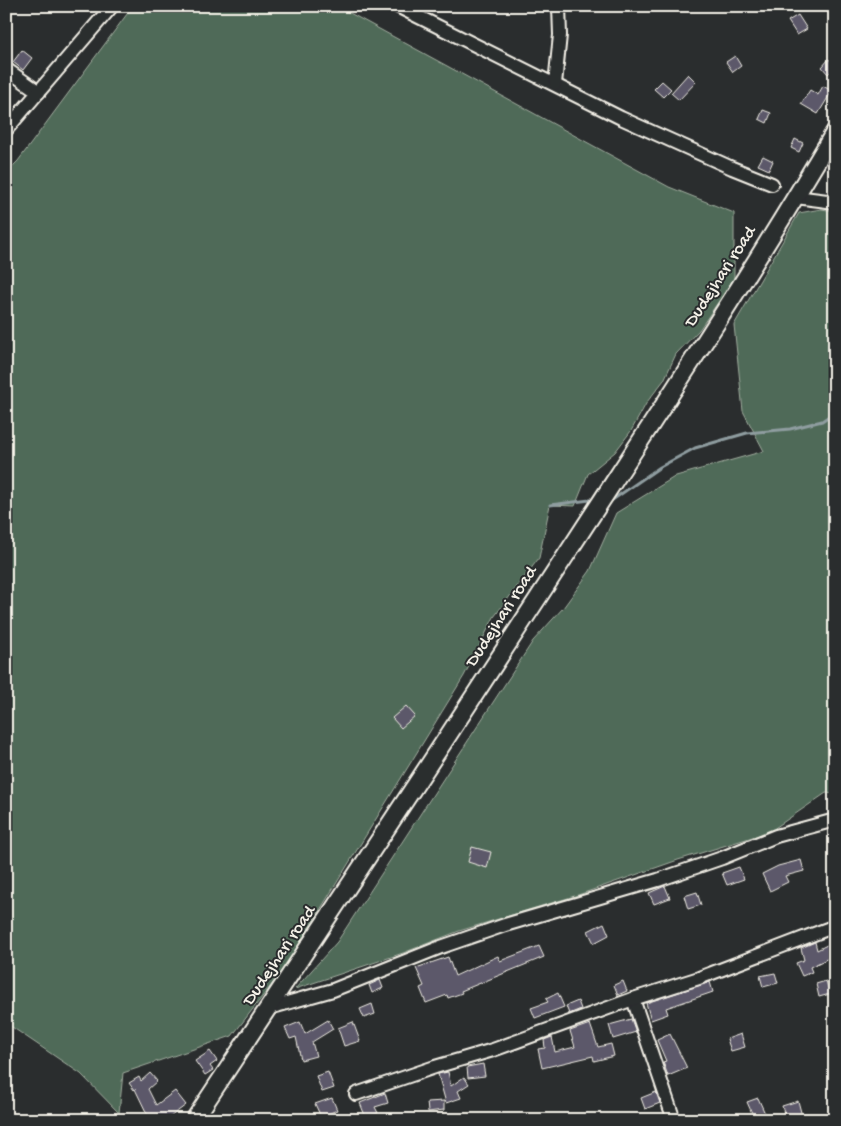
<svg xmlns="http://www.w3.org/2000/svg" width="841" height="1126" viewBox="0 0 841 1126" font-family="'Gochi Hand',sans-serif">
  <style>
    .green { fill: #506b59; stroke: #a2aea0 }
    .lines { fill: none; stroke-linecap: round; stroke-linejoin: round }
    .stream { stroke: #8f9da0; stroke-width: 3 }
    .building { fill: #5c586a; stroke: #f4f1e8 }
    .minor-casing { stroke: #f4f1e8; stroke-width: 16 }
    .tertiary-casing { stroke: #f4f1e8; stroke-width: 20 }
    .minor { stroke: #2a2d2e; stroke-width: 12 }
    .tertiary { stroke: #2a2d2e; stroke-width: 16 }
    .labels { text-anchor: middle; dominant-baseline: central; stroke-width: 4; stroke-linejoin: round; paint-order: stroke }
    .street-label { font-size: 18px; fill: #f4f1e8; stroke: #2a2d2e }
  </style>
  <rect width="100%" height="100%" fill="#2a2d2e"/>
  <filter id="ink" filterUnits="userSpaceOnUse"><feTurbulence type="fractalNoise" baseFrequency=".02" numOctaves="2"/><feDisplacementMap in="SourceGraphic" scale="10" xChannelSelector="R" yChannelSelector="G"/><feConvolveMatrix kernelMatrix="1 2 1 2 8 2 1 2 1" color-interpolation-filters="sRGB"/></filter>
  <g filter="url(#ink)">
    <g class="green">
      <polygon points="133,6 337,6 669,187 734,213 734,279 699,330 676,354 664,380 647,402 631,431 615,452 588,474 575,506 550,505 539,558 494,617 464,676 283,970 232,1036 123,1073 119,1113 81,1074 6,1023 6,173 18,161"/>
      <polygon points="821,209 835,211 835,794 826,793 769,832 678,860 578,895 459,931 403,953 295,989 337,942 533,641 563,608 590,571 616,513 676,476 764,451 743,411 734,325 799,213"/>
    </g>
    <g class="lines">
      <g class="stream">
        <polyline points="608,503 660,467 695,448 747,433 790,429 822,421 835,412"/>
        <polyline points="550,505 590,500"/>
      </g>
    </g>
    <g class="building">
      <polygon points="798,15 807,29 797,35 788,21"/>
      <polygon points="22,50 32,58 23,70 13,62"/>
      <polygon points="735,56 741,66 733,72 726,62"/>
      <polygon points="829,59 835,67 828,74 822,67"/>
      <polygon points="688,74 696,82 679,100 671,93"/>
      <polygon points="662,81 671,89 663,97 654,89"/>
      <polygon points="823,86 832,91 818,114 801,104 810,90 818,95"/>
      <polygon points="763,110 771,113 767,123 759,119"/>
      <polygon points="795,139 803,143 799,152 791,148"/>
      <polygon points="763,156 773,161 769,170 758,165"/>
      <polygon points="406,706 415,716 401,728 392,718"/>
      <polygon points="472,847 491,852 487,868 468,862"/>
      <polygon points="801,860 804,871 785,876 788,882 770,891 762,874 778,866"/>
      <polygon points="739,867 744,879 727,885 722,873"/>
      <polygon points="665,886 670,898 654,904 649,893"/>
      <polygon points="697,892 701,905 688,909 684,896"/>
      <polygon points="604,923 609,935 594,943 588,931"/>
      <polygon points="835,941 835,955 810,967 812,972 802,976 796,963 804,960 801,948 815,942 817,950"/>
      <polygon points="539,946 544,957 461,991 462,993 448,998 447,995 426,1003 420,988 424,986 416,968 448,957 455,976 498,956 500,961"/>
      <polygon points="775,973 778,983 763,987 760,976"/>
      <polygon points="380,980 383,988 372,993 369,985"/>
      <polygon points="623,981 627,991 618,995 614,985"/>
      <polygon points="826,981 830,994 819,997 816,984"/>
      <polygon points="710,982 713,992 666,1008 668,1014 651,1020 646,1003"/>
      <polygon points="558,993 564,1007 535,1018 531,1008 548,1002 546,999"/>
      <polygon points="578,1001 581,1009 569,1014 566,1006"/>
      <polygon points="372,1004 375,1014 364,1018 360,1009"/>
      <polygon points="631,1019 636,1032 613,1039 609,1025"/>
      <polygon points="328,1020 333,1029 312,1042 316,1056 301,1060 296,1037 290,1039 285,1028 300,1022 305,1034"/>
      <polygon points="353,1022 360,1041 344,1046 338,1028"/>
      <polygon points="590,1024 598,1047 611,1044 614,1056 594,1061 593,1056 542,1068 538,1049 545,1048 544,1040 552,1037 555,1052 575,1047 570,1031"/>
      <polygon points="670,1034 687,1068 668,1076 663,1062 666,1061 657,1040"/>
      <polygon points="741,1034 745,1047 731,1051 727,1039"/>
      <polygon points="210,1051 217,1061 210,1066 213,1070 205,1075 195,1061"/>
      <polygon points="483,1064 485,1076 468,1078 467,1067"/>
      <polygon points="328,1072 334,1088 322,1092 316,1076"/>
      <polygon points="448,1072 451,1086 464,1077 469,1084 458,1091 461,1098 446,1103 438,1074"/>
      <polygon points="150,1073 157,1081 148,1089 156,1105 175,1091 186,1105 166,1120 150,1120 135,1089 134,1090 129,1083 139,1077 141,1081"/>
      <polygon points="656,1092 660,1103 645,1109 641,1098"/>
      <polygon points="385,1093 388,1103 375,1107 378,1113 366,1118 360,1103"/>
      <polygon points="332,1098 337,1110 321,1117 315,1104"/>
      <polygon points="758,1098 768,1120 755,1120 747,1102"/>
      <polygon points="444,1101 444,1110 428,1112 427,1102"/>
      <polygon points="798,1101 802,1116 786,1120 782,1106"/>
    </g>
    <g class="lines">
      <g class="minor-casing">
        <g id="minor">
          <polyline points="397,6 621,118 732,168 772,184"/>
          <polyline points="6,69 39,92"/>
          <polyline points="555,84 560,35 559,6"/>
          <polyline points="6,130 112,6"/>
          <polyline points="796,197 835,202"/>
          <polyline points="633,999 674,1120"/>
          <polyline points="269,1008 333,990 441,947 505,925 658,880 722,858 776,836 835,820"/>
          <polyline points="356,1094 435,1067 493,1050 633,999 699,978 835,926"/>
        </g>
      </g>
      <g class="tertiary-casing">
        <path id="tertiary" d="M194,1120C321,929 447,738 572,546C661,409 752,272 835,131"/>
      </g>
      <use href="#minor" class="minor"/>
      <use href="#tertiary" class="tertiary"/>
    </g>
  </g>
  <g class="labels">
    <g class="street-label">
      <text transform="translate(721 277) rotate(-57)">Dudejhari road</text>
      <text transform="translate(502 617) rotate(-57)">Dudejhari road</text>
      <text transform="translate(280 956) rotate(-56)">Dudejhari road</text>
    </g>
  </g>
  <rect width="841" height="1126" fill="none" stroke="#2a2d2e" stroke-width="25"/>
  <rect x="12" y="12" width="816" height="1101" fill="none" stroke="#f4f1e8" stroke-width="2" filter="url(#ink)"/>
</svg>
